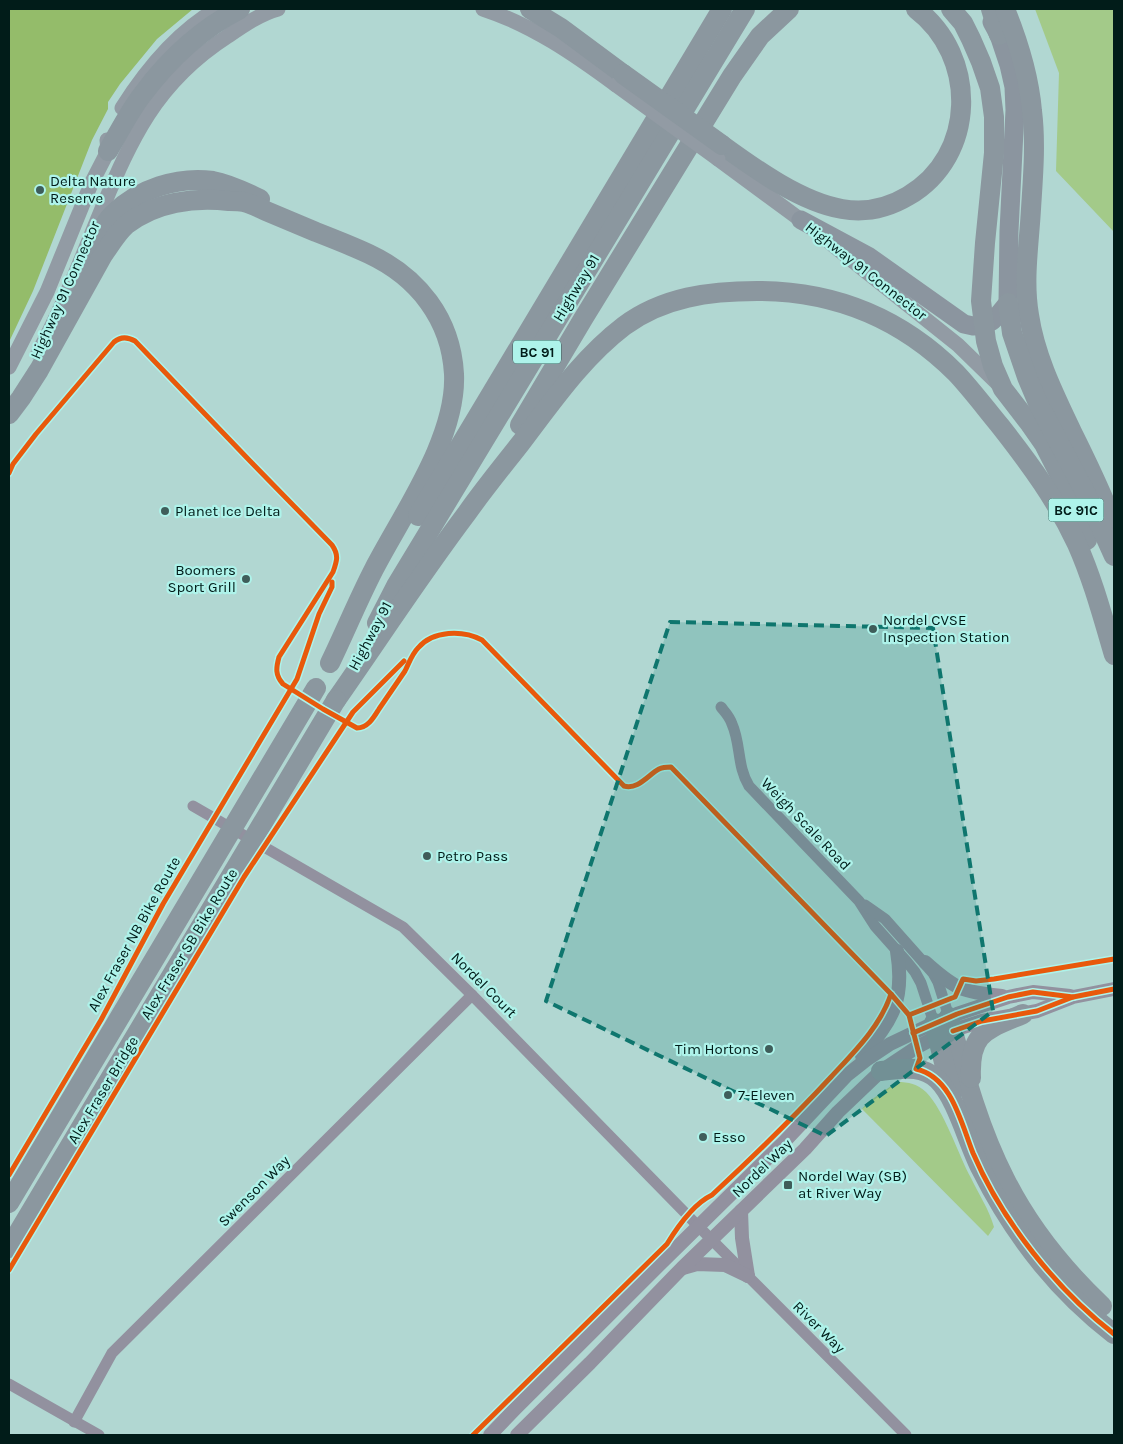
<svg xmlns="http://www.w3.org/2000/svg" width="1123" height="1444" viewBox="0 0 1123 1444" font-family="Karla,sans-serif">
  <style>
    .green { fill: #a3ca89 }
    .forest { fill: #94bc6a }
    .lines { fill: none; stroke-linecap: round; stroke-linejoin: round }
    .minor { stroke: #92919f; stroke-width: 11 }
    .tertiary { stroke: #92919f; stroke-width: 14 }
    .secondary { stroke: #929ba4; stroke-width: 15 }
    .trunk { stroke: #8b959f; stroke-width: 19 }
    .motorway { stroke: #8b979f; stroke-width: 20 }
    .secondary-bridge { stroke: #929ba4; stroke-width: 15 }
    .motorway-bridge { stroke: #8b979f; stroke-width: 20 }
    .cycleway-casing { stroke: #aef3ea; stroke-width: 8 }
    .cycleway { stroke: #e8590c; stroke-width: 5 }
    .marked { fill: #0f766e; fill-opacity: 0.2; stroke: #0f766e; stroke-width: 4; stroke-dasharray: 10 6; stroke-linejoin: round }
    .poi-dot { fill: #3f5d5a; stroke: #aef3ea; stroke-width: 2 }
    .labels { text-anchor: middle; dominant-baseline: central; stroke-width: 4.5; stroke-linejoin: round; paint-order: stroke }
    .shield { fill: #aef3ea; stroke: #355c58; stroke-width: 1 }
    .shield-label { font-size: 14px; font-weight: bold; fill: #011c19 }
    .poi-label { font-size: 15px; fill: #011c19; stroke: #aef3ea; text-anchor: start }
    .street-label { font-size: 15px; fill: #011c19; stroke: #aef3ea }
  </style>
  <rect width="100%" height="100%" fill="#b1d7d2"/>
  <g class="green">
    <polygon points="1035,9 1114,9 1114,232 1056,171 1059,73"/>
    <path d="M897,1082C909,1082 917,1084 926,1092C944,1110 958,1154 971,1178C979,1195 989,1209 994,1227L988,1236L862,1109L868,1102Z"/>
  </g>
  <polygon class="forest" points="9,9 193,9 157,39 120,84 108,102 108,109 92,140 33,291 9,342"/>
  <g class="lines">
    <g class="minor">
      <path d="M721,707C725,712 730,717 732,724C741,744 737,767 749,786L859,901L875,926L907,962L915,972L921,983L934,1023"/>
      <polyline points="193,806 403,927 472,995 698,1226 906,1435"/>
      <polyline points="865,905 885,919 933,973 938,982 949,1017"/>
      <polyline points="9,1384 99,1435"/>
      <polyline points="74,1422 112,1353 472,995"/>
    </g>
    <g class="tertiary">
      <path d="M925,962C955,989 962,992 1002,996"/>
      <path d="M862,1056C893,1019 905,1000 897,951"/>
      <polyline points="741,1211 742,1238 748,1276"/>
      <polyline points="683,1268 697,1264 725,1265 748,1276"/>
      <polyline points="490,1435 514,1410 656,1268 784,1142 847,1075 866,1060 890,1044 934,1023 957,1014 1008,997 1033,992 1070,996"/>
      <polyline points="517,1435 590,1363 682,1268 805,1149 838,1112 881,1071 917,1047 938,1036 960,1028 982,1021 1037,1011 1073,997 1114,989"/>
    </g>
    <g class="secondary">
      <path d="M483,9C532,25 574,54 616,85"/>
      <path d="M122,108C146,70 177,32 217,9"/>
      <polyline points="718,159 809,226"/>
      <polyline points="829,242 958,345 997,383"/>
      <path d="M38,353C64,305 83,254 104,204C117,173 130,143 148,115C168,84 197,56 228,36C244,25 260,14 278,9"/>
      <polyline points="9,367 47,292 91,184 108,151 107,140"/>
    </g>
    <polyline class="trunk" points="801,220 868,256 964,324 973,326 983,325 992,321 999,314 1008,303 1009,231 1015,110 1014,87 1009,65 999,35 992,22"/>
    <g class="motorway">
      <polyline points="530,9 561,28 623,74"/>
      <polyline points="951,9 963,23 971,39 981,62 990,88 994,117 994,153 985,243 981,301 986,341 993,366 1003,389 1030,424 1044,444 1074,503 1087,540"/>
      <polyline points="991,9 999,35"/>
      <path d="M1005,9C1018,41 1029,76 1032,111C1036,143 1033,177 1031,209C1029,245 1023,280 1029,315C1035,356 1054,394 1072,432C1087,462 1102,493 1114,525"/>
      <path d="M722,145C755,169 801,202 842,209C865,213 888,208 908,196C977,156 978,56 916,9"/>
      <path d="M108,151C119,132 129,112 142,95C168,60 201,29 240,9"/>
      <path d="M86,261C93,247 102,225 113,214C138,189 178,176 213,181C230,184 245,192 260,199"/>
      <polyline points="1008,303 1012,333 1027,377 1038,403 1085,492 1114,556"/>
      <path d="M9,414L21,398L39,370L103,255C110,245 117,233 126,225C155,202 194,197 229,201C234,201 240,201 244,202C252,204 259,208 266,211C283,218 299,225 316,232C334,239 352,246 369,254C418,277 451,319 454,374C457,438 403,513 374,569C358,600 345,632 330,663"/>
      <polyline points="520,425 583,319 732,76 760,36 789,9"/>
      <polyline points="418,516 722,9"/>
      <polyline points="377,623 396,586 745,9"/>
      <path d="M336,700C380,637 421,574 467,513C484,489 502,467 520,444C552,402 582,358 624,326C663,297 710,291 757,291C835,291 901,318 956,373C972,390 986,409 1001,427C1030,464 1057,501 1077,544C1093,580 1103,618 1114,655"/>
      <path d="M949,1017C964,1072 979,1129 1005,1179C1029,1227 1063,1269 1102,1306"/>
      <polyline points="934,1023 952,1094"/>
      <path d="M881,1071C901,1069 922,1064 938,1080C957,1099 968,1144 981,1169C1013,1233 1058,1291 1114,1334"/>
      <path d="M971,1078C969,1032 986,1030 1023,1014"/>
    </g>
    <polyline class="secondary-bridge" points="616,85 718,159"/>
    <g class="motorway-bridge">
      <polyline points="623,74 722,145"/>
      <polyline points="9,1203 316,688"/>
      <polyline points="9,1248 336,700"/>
    </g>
    <g class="cycleway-casing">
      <g id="cycleway">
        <path d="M9,473L13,464L36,434L114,342C121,336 128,337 135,341L250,461L332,545C339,555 337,561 333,572L279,657C276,668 275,675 283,684L323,709L357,728C368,728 374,717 379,709C388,696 396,684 405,671C409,663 412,654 418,648C433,630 463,630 482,640L624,786C638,790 648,775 659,769C663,767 667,767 671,767L891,994L909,1015L920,1058L916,1069C952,1077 961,1123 973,1153C1002,1221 1056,1289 1114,1334"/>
        <polyline points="909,1015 952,998 955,997 963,979 976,981 994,979 1114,959"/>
        <polyline points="953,1031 982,1021 1037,1011 1073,997 1114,989"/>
        <polyline points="913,1033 957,1014 1008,997 1033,992 1073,997"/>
        <polyline points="9,1175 101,1020 163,904 297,679 319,614 332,587 332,582"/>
        <polyline points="9,1270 244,877 353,712 404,661"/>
        <path d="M473,1435L667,1244C678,1226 693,1204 712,1195C753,1157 793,1118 831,1077C854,1052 880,1027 891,994"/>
      </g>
    </g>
    <use href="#cycleway" class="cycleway"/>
  </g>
  <path class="marked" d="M670,622L933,628L993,1011L826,1136L546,1001Z"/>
  <g class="poi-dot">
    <circle cx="40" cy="190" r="5"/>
    <circle cx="165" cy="511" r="5"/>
    <circle cx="246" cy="579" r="5"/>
    <circle cx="873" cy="629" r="5"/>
    <circle cx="427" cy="856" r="5"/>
    <circle cx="769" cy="1049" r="5"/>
    <circle cx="728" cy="1095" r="5"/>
    <circle cx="703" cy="1137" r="5"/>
    <rect x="783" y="1180" width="10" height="10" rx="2.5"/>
  </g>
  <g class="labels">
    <g class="shield">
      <rect x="513" y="340.5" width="48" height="23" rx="4"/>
      <rect x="1048.5" y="498.5" width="55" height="23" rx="4"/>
    </g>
    <g class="shield-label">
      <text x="537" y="352">BC 91</text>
      <text x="1076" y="510">BC 91C</text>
    </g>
    <g class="poi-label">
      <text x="50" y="181">Delta Nature<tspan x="50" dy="17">Reserve</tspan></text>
      <text x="175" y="511">Planet Ice Delta</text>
      <text x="236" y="570" text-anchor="end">Boomers<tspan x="236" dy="17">Sport Grill</tspan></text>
      <text x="883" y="620">Nordel CVSE<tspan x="883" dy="17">Inspection Station</tspan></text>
      <text x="437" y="856">Petro Pass</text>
      <text x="759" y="1049" text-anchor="end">Tim Hortons</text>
      <text x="738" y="1095">7-Eleven</text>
      <text x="713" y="1137">Esso</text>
      <text x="798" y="1176">Nordel Way (SB)<tspan x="798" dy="17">at River Way</tspan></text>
    </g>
    <g class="street-label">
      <text transform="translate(866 271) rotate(38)">Highway 91 Connector</text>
      <text transform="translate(576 288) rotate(-59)">Highway 91</text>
      <text transform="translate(65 290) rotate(-66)">Highway 91 Connector</text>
      <text transform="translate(370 636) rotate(-62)">Highway 91</text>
      <text transform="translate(806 824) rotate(46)">Weigh Scale Road</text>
      <text transform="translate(134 934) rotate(-61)">Alex Fraser NB Bike Route</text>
      <text transform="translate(189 944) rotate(-59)">Alex Fraser SB Bike Route</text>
      <text transform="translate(484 985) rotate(45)">Nordel Court</text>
      <text transform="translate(103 1090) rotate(-59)">Alex Fraser Bridge</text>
      <text transform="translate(762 1168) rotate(-44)">Nordel Way</text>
      <text transform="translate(254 1191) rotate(-45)">Swenson Way</text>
      <text transform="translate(819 1327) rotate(45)">River Way</text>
    </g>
  </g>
  <rect width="1123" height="1444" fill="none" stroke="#011c19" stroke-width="20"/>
</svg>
